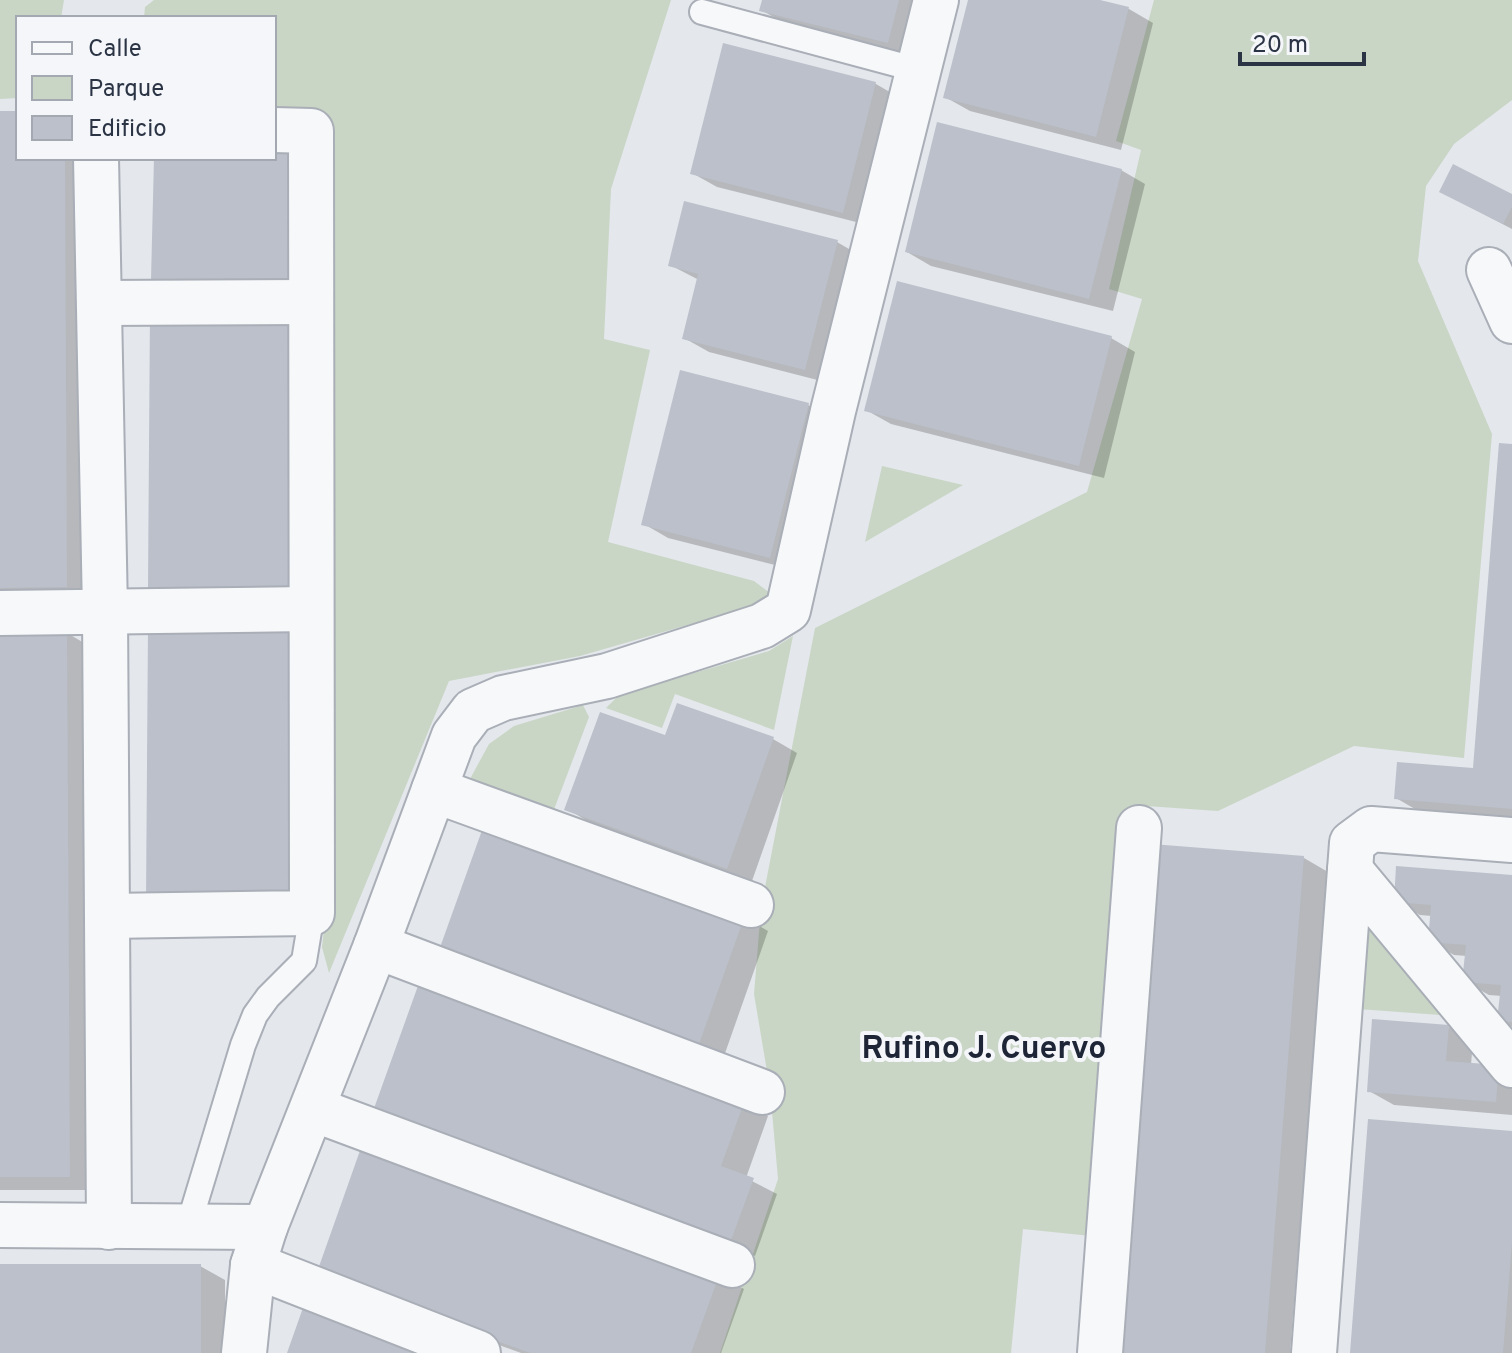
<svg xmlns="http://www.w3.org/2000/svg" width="1512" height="1353" viewBox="0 0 1512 1353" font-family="Overpass,sans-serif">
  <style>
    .green { fill: #c9d6c5 }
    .shadow { fill: #0003 }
    .building { fill: #bbc0ca }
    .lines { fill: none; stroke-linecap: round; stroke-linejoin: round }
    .lane-casing { stroke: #a9aeb7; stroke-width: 28 }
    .street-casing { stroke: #a9aeb7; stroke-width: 48 }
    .lane { stroke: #f7f8fa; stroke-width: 24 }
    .street { stroke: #f7f8fa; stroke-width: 44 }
    .labels { text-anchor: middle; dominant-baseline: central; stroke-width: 8; stroke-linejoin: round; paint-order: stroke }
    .district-label { font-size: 32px; font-weight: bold; fill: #1d2536; stroke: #f4f6f9 }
  </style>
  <rect width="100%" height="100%" fill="#e4e7ec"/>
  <g class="green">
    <polygon points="0,0 64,0 61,18 18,18 18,98 0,99"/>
    <polygon points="154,0 671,0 611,189 604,339 650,350 608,542 754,581 770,593 757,605 580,656 449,681 329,973 322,947 325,920 330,118 274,114 274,18 144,18 145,7"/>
    <polygon points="1154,0 1512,0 1512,100 1454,144 1426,186 1418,261 1492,434 1464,758 1354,746 1218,811 1132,805 1091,1236 1023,1229 1011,1353 720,1353 778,1179 770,1089 754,994 761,908 815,628 1087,492 1142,299 1109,289 1141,150 1116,141"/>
    <polygon points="882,466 963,485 865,542"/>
    <polygon points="793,636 774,730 675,694 662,728 606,708 619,695 769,651"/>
    <polygon points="583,705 589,717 550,820 464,790 489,744 514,726"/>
    <polygon points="1365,913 1454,1016 1358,1009"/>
  </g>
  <g class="shadow">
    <polygon points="764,0 926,0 913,56 786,24 761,10"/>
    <polygon points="970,0 1093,0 1129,9 1153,23 1121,150 970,111 945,97"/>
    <polygon points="724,46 876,84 900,98 868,225 717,187 692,173"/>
    <polygon points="0,113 18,113 18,158 89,158 91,600 0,601"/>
    <polygon points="1121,170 1145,184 1113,311 931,266 907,252"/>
    <polygon points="1512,196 1512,229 1466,205"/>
    <polygon points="837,242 861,256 829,383 709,352 684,338 699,280 670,265"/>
    <polygon points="152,312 316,601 174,601 150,587"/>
    <polygon points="1111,338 1135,352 1104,478 891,424 866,410"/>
    <polygon points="808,405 832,419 795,570 668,538 644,524"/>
    <polygon points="1512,446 1512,820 1420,812 1396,798 1475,771"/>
    <polygon points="67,633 91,647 94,1190 0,1190 0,634"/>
    <polygon points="666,738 773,739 797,753 752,881 591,823 567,809"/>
    <polygon points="1154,846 1304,858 1328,872 1290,1353 1114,1353"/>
    <polygon points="1512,877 1512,1027 1500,1020 1502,996 1489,995 1464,981 1467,956 1454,955 1430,941 1432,916 1420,915 1396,901"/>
    <polygon points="744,917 768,931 723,1059 465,966"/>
    <polygon points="1449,1027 1473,1041 1471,1065 1512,1075 1512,1115 1394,1105 1369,1091"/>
    <polygon points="744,1102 768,1116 746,1178 777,1194 755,1256 399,1127"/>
    <polygon points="1512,1133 1512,1353 1352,1353"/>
    <polygon points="200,1266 225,1280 225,1353 0,1353 0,1267"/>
    <polygon points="720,1275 744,1289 721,1353 521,1353 342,1289"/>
  </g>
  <g class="building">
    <polygon points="762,0 899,0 888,43 759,11"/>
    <polygon points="968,0 1100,0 1129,7 1096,137 943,98"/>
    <polygon points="723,43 876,82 843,213 690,174"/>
    <polygon points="0,111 18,111 18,158 65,158 67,587 0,588"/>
    <polygon points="937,122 1122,169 1089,299 905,252"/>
    <polygon points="274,137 292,137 289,282 151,280 154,158 274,158"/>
    <polygon points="1453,164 1512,194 1512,207 1503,224 1439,192"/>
    <polygon points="684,201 838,240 805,370 682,339 698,274 668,266"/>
    <polygon points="897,281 1112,336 1079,466 864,411"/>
    <polygon points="150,310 295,312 292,588 148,588"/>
    <polygon points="680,370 809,403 770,558 641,525"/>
    <polygon points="1499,443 1512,444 1512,809 1394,799 1397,762 1473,768"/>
    <polygon points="148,627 293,628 290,905 146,904"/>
    <polygon points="67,631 70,1177 0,1177 0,632"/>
    <polygon points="677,703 774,737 727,869 564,810 600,712 665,735"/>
    <polygon points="485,822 745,915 698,1047 438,953"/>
    <polygon points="1152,844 1304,856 1265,1353 1111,1353"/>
    <polygon points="1396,866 1512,875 1512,1022 1497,1021 1501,985 1462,982 1466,945 1428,942 1431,905 1394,902"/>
    <polygon points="419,983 745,1100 721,1166 754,1178 730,1243 372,1114"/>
    <polygon points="1372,1019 1449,1025 1446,1061 1499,1065 1496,1102 1367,1092"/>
    <polygon points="1368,1119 1512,1131 1512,1242 1503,1353 1350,1353"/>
    <polygon points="362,1145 720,1273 691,1353 530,1353 316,1275"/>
    <rect x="0" y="1264" width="201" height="89"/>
    <polygon points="304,1305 438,1353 287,1353"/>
  </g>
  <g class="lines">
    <g class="lane-casing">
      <g id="lane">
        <polyline points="702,12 918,70"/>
        <polyline points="188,1227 243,1045 255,1015 268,997 304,961 312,913"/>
      </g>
    </g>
    <g class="street-casing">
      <g id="street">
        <polyline points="96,158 105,611 109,1227"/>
        <polyline points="1489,270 1512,321"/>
        <polyline points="99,303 310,302"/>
        <polyline points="0,613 310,609"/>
        <polyline points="434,790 751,905"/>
        <polyline points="1350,870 1512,1065"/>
        <polyline points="107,916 312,913 311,131 274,130"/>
        <polyline points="376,946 762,1092"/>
        <polyline points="313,1109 732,1265"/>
        <polyline points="0,1225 265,1227"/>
        <polyline points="253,1265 478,1353"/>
        <polyline points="244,1353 253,1265 265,1227 376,946 454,736 473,711 503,698 607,676 762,626 788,610 833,411 936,0"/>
        <polyline points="1100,1353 1139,828"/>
        <polyline points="1314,1353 1352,843 1371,829 1512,840"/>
      </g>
    </g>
    <use href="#lane" class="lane"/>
    <use href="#street" class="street"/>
  </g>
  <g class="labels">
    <g class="district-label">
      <text x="984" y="1050">Rufino J. Cuervo</text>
    </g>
  </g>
  <rect x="16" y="16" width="260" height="144" fill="#f4f6f9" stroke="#a4a8b1" stroke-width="2"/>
  <rect x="32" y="42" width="40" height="12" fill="#f7f8fa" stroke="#a4a8b1" stroke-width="2"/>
  <text x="88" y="56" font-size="24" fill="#2b3445">Calle</text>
  <rect x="32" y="76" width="40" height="24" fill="#c9d6c5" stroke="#a4a8b1" stroke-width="2"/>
  <text x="88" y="96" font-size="24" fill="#2b3445">Parque</text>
  <rect x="32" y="116" width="40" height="24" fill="#bbc0ca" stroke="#a4a8b1" stroke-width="2"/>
  <text x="88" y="136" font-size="24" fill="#2b3445">Edificio</text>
  <path d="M1240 52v12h124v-12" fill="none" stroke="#2b3445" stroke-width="4"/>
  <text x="1252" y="52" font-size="24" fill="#2b3445" stroke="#f4f6f9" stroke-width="6" paint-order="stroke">20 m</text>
</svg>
